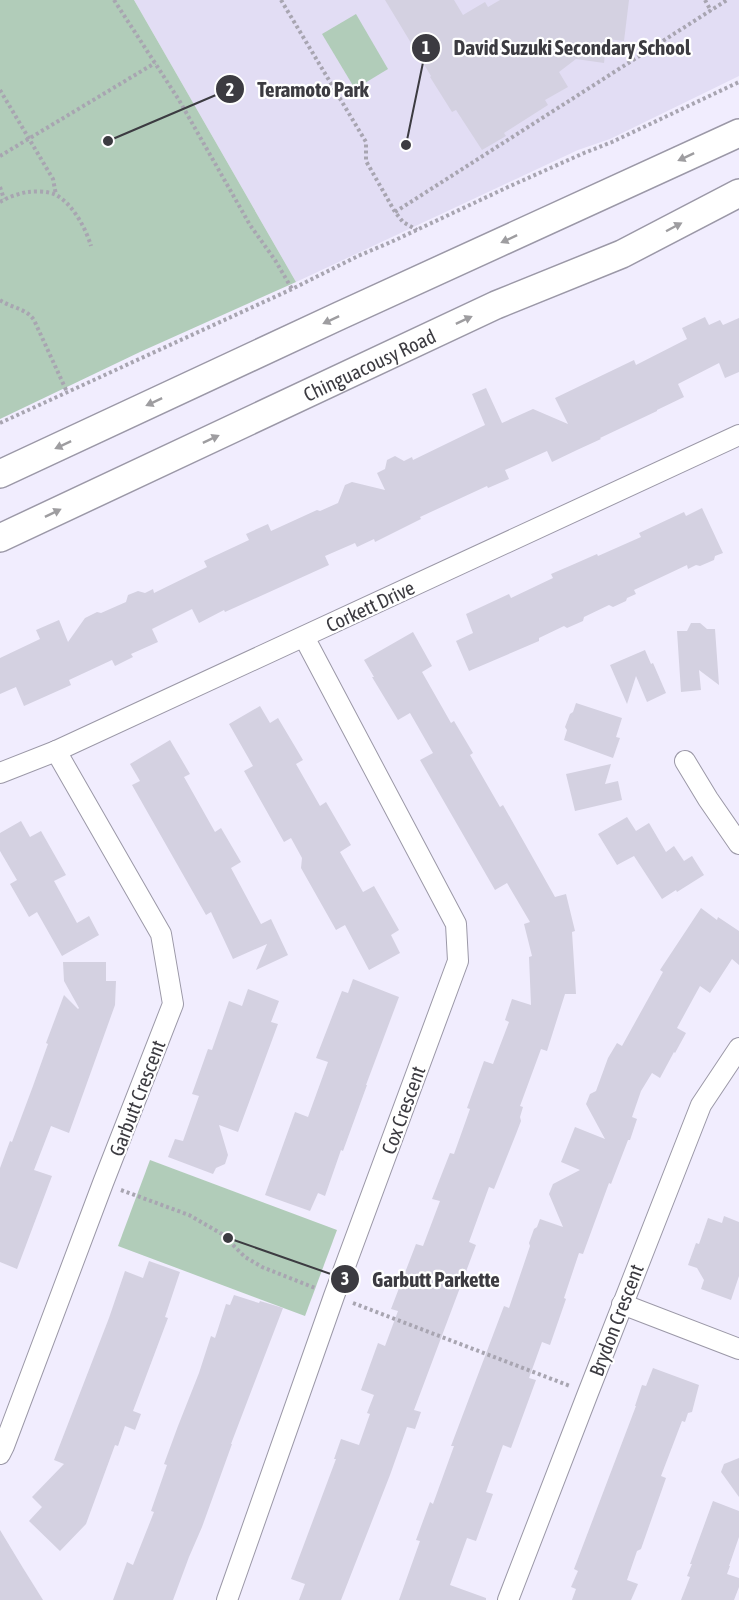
<svg xmlns="http://www.w3.org/2000/svg" width="739" height="1600" viewBox="0 0 739 1600" font-family="'Asap Condensed',sans-serif">
  <style>
    .built { fill: #e2ddf4 }
    .green { fill: #b1ccb9 }
    .building { fill: #d4d1e1 }
    .lines { fill: none; stroke-linecap: round; stroke-linejoin: round }
    .minor-casing { stroke: #9b98a7; stroke-width: 22 }
    .secondary-casing { stroke: #9b98a7; stroke-width: 30 }
    .path { stroke: #a8a5b1; stroke-width: 4; stroke-dasharray: 3 3; stroke-linecap: butt }
    .minor { stroke: #fff; stroke-width: 20 }
    .secondary { stroke: #fff; stroke-width: 27 }
    .oneway { fill: #9e9da0 }
    .labels { text-anchor: middle; dominant-baseline: central; stroke-width: 4.5; stroke-linejoin: round; paint-order: stroke }
    .street-label { font-size: 20px; fill: #3c3b41; stroke: #fff }
    .leader { fill: none; stroke: #3c3b41; stroke-width: 2 }
    .callout-dot { fill: #3c3b41; stroke: #fff; stroke-width: 2 }
    .mark-label { font-size: 18px; text-anchor: middle; font-weight: bold; fill: #fff }
    .callout-label { font-size: 21px; text-anchor: middle; font-weight: bold; fill: #3c3b41; stroke: #fff; stroke-width: 4.5; stroke-linejoin: round; paint-order: stroke }
  </style>
  <rect width="100%" height="100%" fill="#f1edfe"/>
  <polygon class="built" points="134,0 739,0 739,76 610,139 578,150 296,282"/>
  <g class="green">
    <polygon points="0,0 134,0 296,282 140,352 0,419"/>
    <polygon points="356,14 388,69 355,89 322,34"/>
    <polygon points="150,1160 337,1230 305,1316 118,1246"/>
  </g>
  <g class="building">
    <polygon points="385,0 454,0 463,15 485,2 488,7 500,0 629,0 624,41 607,39 604,63 576,59 559,72 568,87 545,100 548,105 504,133 506,136 482,150 456,110 452,112 430,77 431,76"/>
    <polygon points="705,317 709,325 720,320 723,325 739,318 739,372 725,378 719,363 678,384 684,397 657,410 657,411 600,438 601,439 577,450 552,462 547,451 505,470 509,479 488,488 487,486 420,517 421,519 375,542 374,539 357,547 355,543 325,556 329,565 225,612 224,610 199,623 192,609 152,629 158,642 131,654 133,657 115,666 112,660 69,680 71,685 24,706 16,687 0,694 0,658 40,639 36,630 59,620 68,642 85,618 97,612 101,613 126,602 128,595 138,591 145,593 153,589 154,593 207,567 204,561 249,540 246,534 268,524 271,531 317,510 320,511 338,503 345,485 352,482 385,490 377,473 385,469 387,460 395,456 404,461 412,457 413,460 485,425 472,394 486,388 502,423 533,409 568,424 555,398 634,360 636,365 687,339 682,328"/>
    <polygon points="702,508 723,553 715,556 714,560 700,566 696,565 688,569 687,565 634,590 636,594 627,598 626,601 613,607 609,605 584,617 583,621 567,628 564,626 539,638 539,641 469,671 456,641 473,633 466,614 509,594 511,598 553,578 551,574 572,565 597,554 598,556 641,537 639,533 684,512 686,516"/>
    <polygon points="691,623 700,623 707,629 715,629 719,685 699,670 701,690 681,692 677,631 687,631"/>
    <polygon points="413,632 432,666 422,672 451,723 454,721 473,753 470,755 500,807 503,805 555,897 566,894 575,931 572,932 576,994 565,994 547,1051 541,1049 520,1106 523,1107 520,1117 521,1121 516,1134 494,1189 489,1187 469,1242 476,1245 414,1410 421,1412 415,1429 407,1427 390,1475 341,1600 299,1600 305,1584 291,1579 336,1459 334,1459 341,1439 359,1445 370,1414 367,1413 374,1395 361,1390 378,1343 385,1346 398,1311 391,1309 416,1244 423,1246 440,1201 432,1199 450,1153 454,1154 470,1109 467,1108 484,1061 493,1064 509,1022 505,1020 512,999 531,1005 529,957 532,956 524,924 530,922 507,883 495,890 420,760 433,753 410,713 398,720 372,677 374,677 364,660"/>
    <polygon points="645,650 651,664 653,663 666,693 647,702 636,676 627,704 610,665"/>
    <polygon points="576,703 622,718 616,737 620,738 613,758 564,740 567,730 565,727 570,714 573,712"/>
    <polygon points="260,706 270,723 278,718 303,760 296,764 320,806 326,802 351,845 340,852 363,892 374,886 399,930 391,935 400,953 369,970 345,925 336,930 301,868 302,858 291,838 284,842 244,771 253,766 229,724"/>
    <polygon points="170,740 190,774 184,777 215,832 221,828 241,862 231,868 261,924 271,919 288,955 256,970 267,944 233,959 211,912 206,915 132,785 140,781 130,764"/>
    <polygon points="611,764 605,784 618,781 622,800 575,811 566,774"/>
    <polygon points="627,817 636,831 649,823 666,852 674,846 684,861 692,856 704,875 677,892 676,890 662,899 634,856 617,865 598,834"/>
    <polygon points="21,821 30,837 41,831 66,875 54,881 77,923 89,916 99,935 62,956 37,912 29,917 10,884 17,880 0,851 0,833"/>
    <polygon points="701,908 717,920 718,917 739,931 739,965 732,959 710,993 700,986 677,1028 686,1033 675,1053 674,1052 660,1078 652,1073 641,1091 632,1117 637,1119 630,1140 628,1140 611,1184 609,1183 583,1254 579,1253 564,1298 566,1299 550,1345 542,1342 529,1378 536,1380 511,1448 503,1445 486,1492 493,1494 476,1541 467,1538 450,1585 486,1598 486,1600 399,1600 420,1541 416,1540 430,1502 433,1504 454,1446 451,1446 504,1306 509,1308 530,1246 529,1243 534,1229 537,1227 540,1219 563,1227 549,1194 553,1184 580,1170 561,1162 575,1127 605,1139 586,1104 590,1094 596,1091 608,1058 617,1043 622,1046 663,972 660,970"/>
    <polygon points="63,962 106,962 106,981 116,981 115,1005 69,1133 51,1126 34,1170 52,1176 17,1269 0,1262 0,1168 10,1141 12,1142 33,1086 48,1044 46,1043 64,995 78,1009 79,1008 64,981"/>
    <polygon points="353,979 399,997 366,1085 367,1085 343,1151 341,1150 325,1196 318,1193 310,1211 265,1195 295,1112 308,1117 328,1062 316,1058 342,991 348,993"/>
    <polygon points="248,989 279,1001 271,1022 278,1024 238,1132 219,1125 228,1155 225,1164 216,1168 213,1174 168,1157 175,1139 183,1141 199,1096 192,1094 208,1049 212,1050 229,1001 242,1006"/>
    <polygon points="724,1216 739,1222 739,1276 731,1300 701,1289 704,1280 697,1268 688,1265 696,1243 699,1244 708,1218 722,1223"/>
    <polygon points="149,1261 180,1272 165,1317 168,1318 133,1411 141,1414 135,1430 125,1426 118,1446 115,1445 86,1524 60,1551 29,1521 42,1507 32,1497 64,1464 54,1460 109,1318 125,1271 143,1278"/>
    <polygon points="234,1295 259,1303 260,1301 283,1308 231,1444 232,1444 202,1527 189,1557 173,1600 113,1600 127,1562 133,1565 154,1512 151,1511 167,1465 164,1464 178,1426 199,1373 211,1336 215,1338 226,1304 230,1305"/>
    <polygon points="653,1368 699,1385 692,1412 688,1413 685,1422 682,1421 661,1476 666,1478 641,1549 637,1551 627,1580 638,1584 631,1600 572,1600 576,1589 571,1587 578,1571 574,1569 636,1406 635,1406 642,1385 646,1386"/>
    <polygon points="739,1458 739,1497 721,1472 724,1464"/>
    <polygon points="713,1501 739,1511 739,1537 729,1566 730,1566 727,1574 739,1578 739,1587 734,1600 681,1600 690,1577 687,1576 692,1564 690,1564"/>
    <polygon points="0,1530 23,1568 43,1600 0,1600"/>
  </g>
  <g class="lines">
    <g class="minor-casing">
      <g id="minor">
        <polyline points="685,761 708,799 739,844"/>
        <polyline points="0,773 56,751 739,435"/>
        <polyline points="622,1304 739,1349"/>
        <polyline points="0,1454 4,1446 103,1183 173,1004 161,934 56,751"/>
        <polyline points="227,1600 334,1296 458,961 456,924 304,637"/>
        <polyline points="508,1600 588,1393 701,1105 739,1048"/>
      </g>
    </g>
    <g class="secondary-casing">
      <g id="secondary">
        <polyline points="0,474 339,316 739,133"/>
        <path id="s1" d="M0,538L496,305L622,254L739,193"/>
      </g>
    </g>
    <g class="path">
      <polyline points="114,0 179,100 250,225 275,260 292,289"/>
      <polyline points="281,0 366,142 366,161 395,212 403,222 417,230"/>
      <polyline points="705,0 711,11"/>
      <polyline points="0,90 53,179 56,195"/>
      <polyline points="0,156 155,63"/>
      <polyline points="0,187 4,199"/>
      <path d="M0,202C8,197 18,194 27,192C36,191 48,191 56,195C73,204 86,229 91,246"/>
      <polyline points="395,212 727,0"/>
      <path d="M0,300C11,308 26,308 34,320L67,392"/>
      <polyline points="0,423 292,289 358,256 391,242 508,187 584,153 612,142 739,82"/>
      <polyline points="121,1190 189,1215 222,1234 245,1257 262,1267 315,1288"/>
      <polyline points="353,1303 570,1386"/>
    </g>
    <use href="#minor" class="minor"/>
    <use href="#secondary" class="secondary"/>
  </g>
  <defs><path id="oneway-solid" d="M-6-.8H1V-3.2L6.5 0L1 3.2V.8H-6Z" transform="scale(1.5)"/></defs>
  <g class="oneway">
    <use href="#oneway-solid" transform="translate(686 157) rotate(155)"/>
    <use href="#oneway-solid" transform="translate(674 227) rotate(-28)"/>
    <use href="#oneway-solid" transform="translate(509 239) rotate(155)"/>
    <use href="#oneway-solid" transform="translate(331 320) rotate(155)"/>
    <use href="#oneway-solid" transform="translate(464 320) rotate(-25)"/>
    <use href="#oneway-solid" transform="translate(154 402) rotate(155)"/>
    <use href="#oneway-solid" transform="translate(211 439) rotate(-25)"/>
    <use href="#oneway-solid" transform="translate(63 445) rotate(155)"/>
    <use href="#oneway-solid" transform="translate(53 513) rotate(-26)"/>
  </g>
  <g class="labels">
    <g class="street-label">
      <text stroke="none"><textPath href="#s1" startOffset="408">Chinguacousy Road</textPath></text>
      <text transform="translate(370 606) rotate(-25)">Corkett Drive</text>
      <text transform="translate(137 1098) rotate(-69)">Garbutt Crescent</text>
      <text transform="translate(403 1110) rotate(-70)">Cox Crescent</text>
      <text transform="translate(616 1320) rotate(-69)">Brydon Crescent</text>
    </g>
  </g>
  <path class="leader" d="M406 145L426 48M108 141L230 89M228 1238L345 1279"/>
  <g class="callout-dot">
    <circle cx="406" cy="145" r="6"/>
    <circle cx="108" cy="141" r="6"/>
    <circle cx="228" cy="1238" r="6"/>
    <circle cx="426" cy="48" r="15"/>
    <circle cx="230" cy="89" r="15"/>
    <circle cx="345" cy="1279" r="15"/>
  </g>
  <g class="mark-label">
    <text x="426" y="54">1</text>
    <text x="230" y="96">2</text>
    <text x="345" y="1285">3</text>
  </g>
  <g class="callout-label">
    <text x="572" y="55">David Suzuki Secondary School</text>
    <text x="313" y="97">Teramoto Park</text>
    <text x="436" y="1287">Garbutt Parkette</text>
  </g>
</svg>
